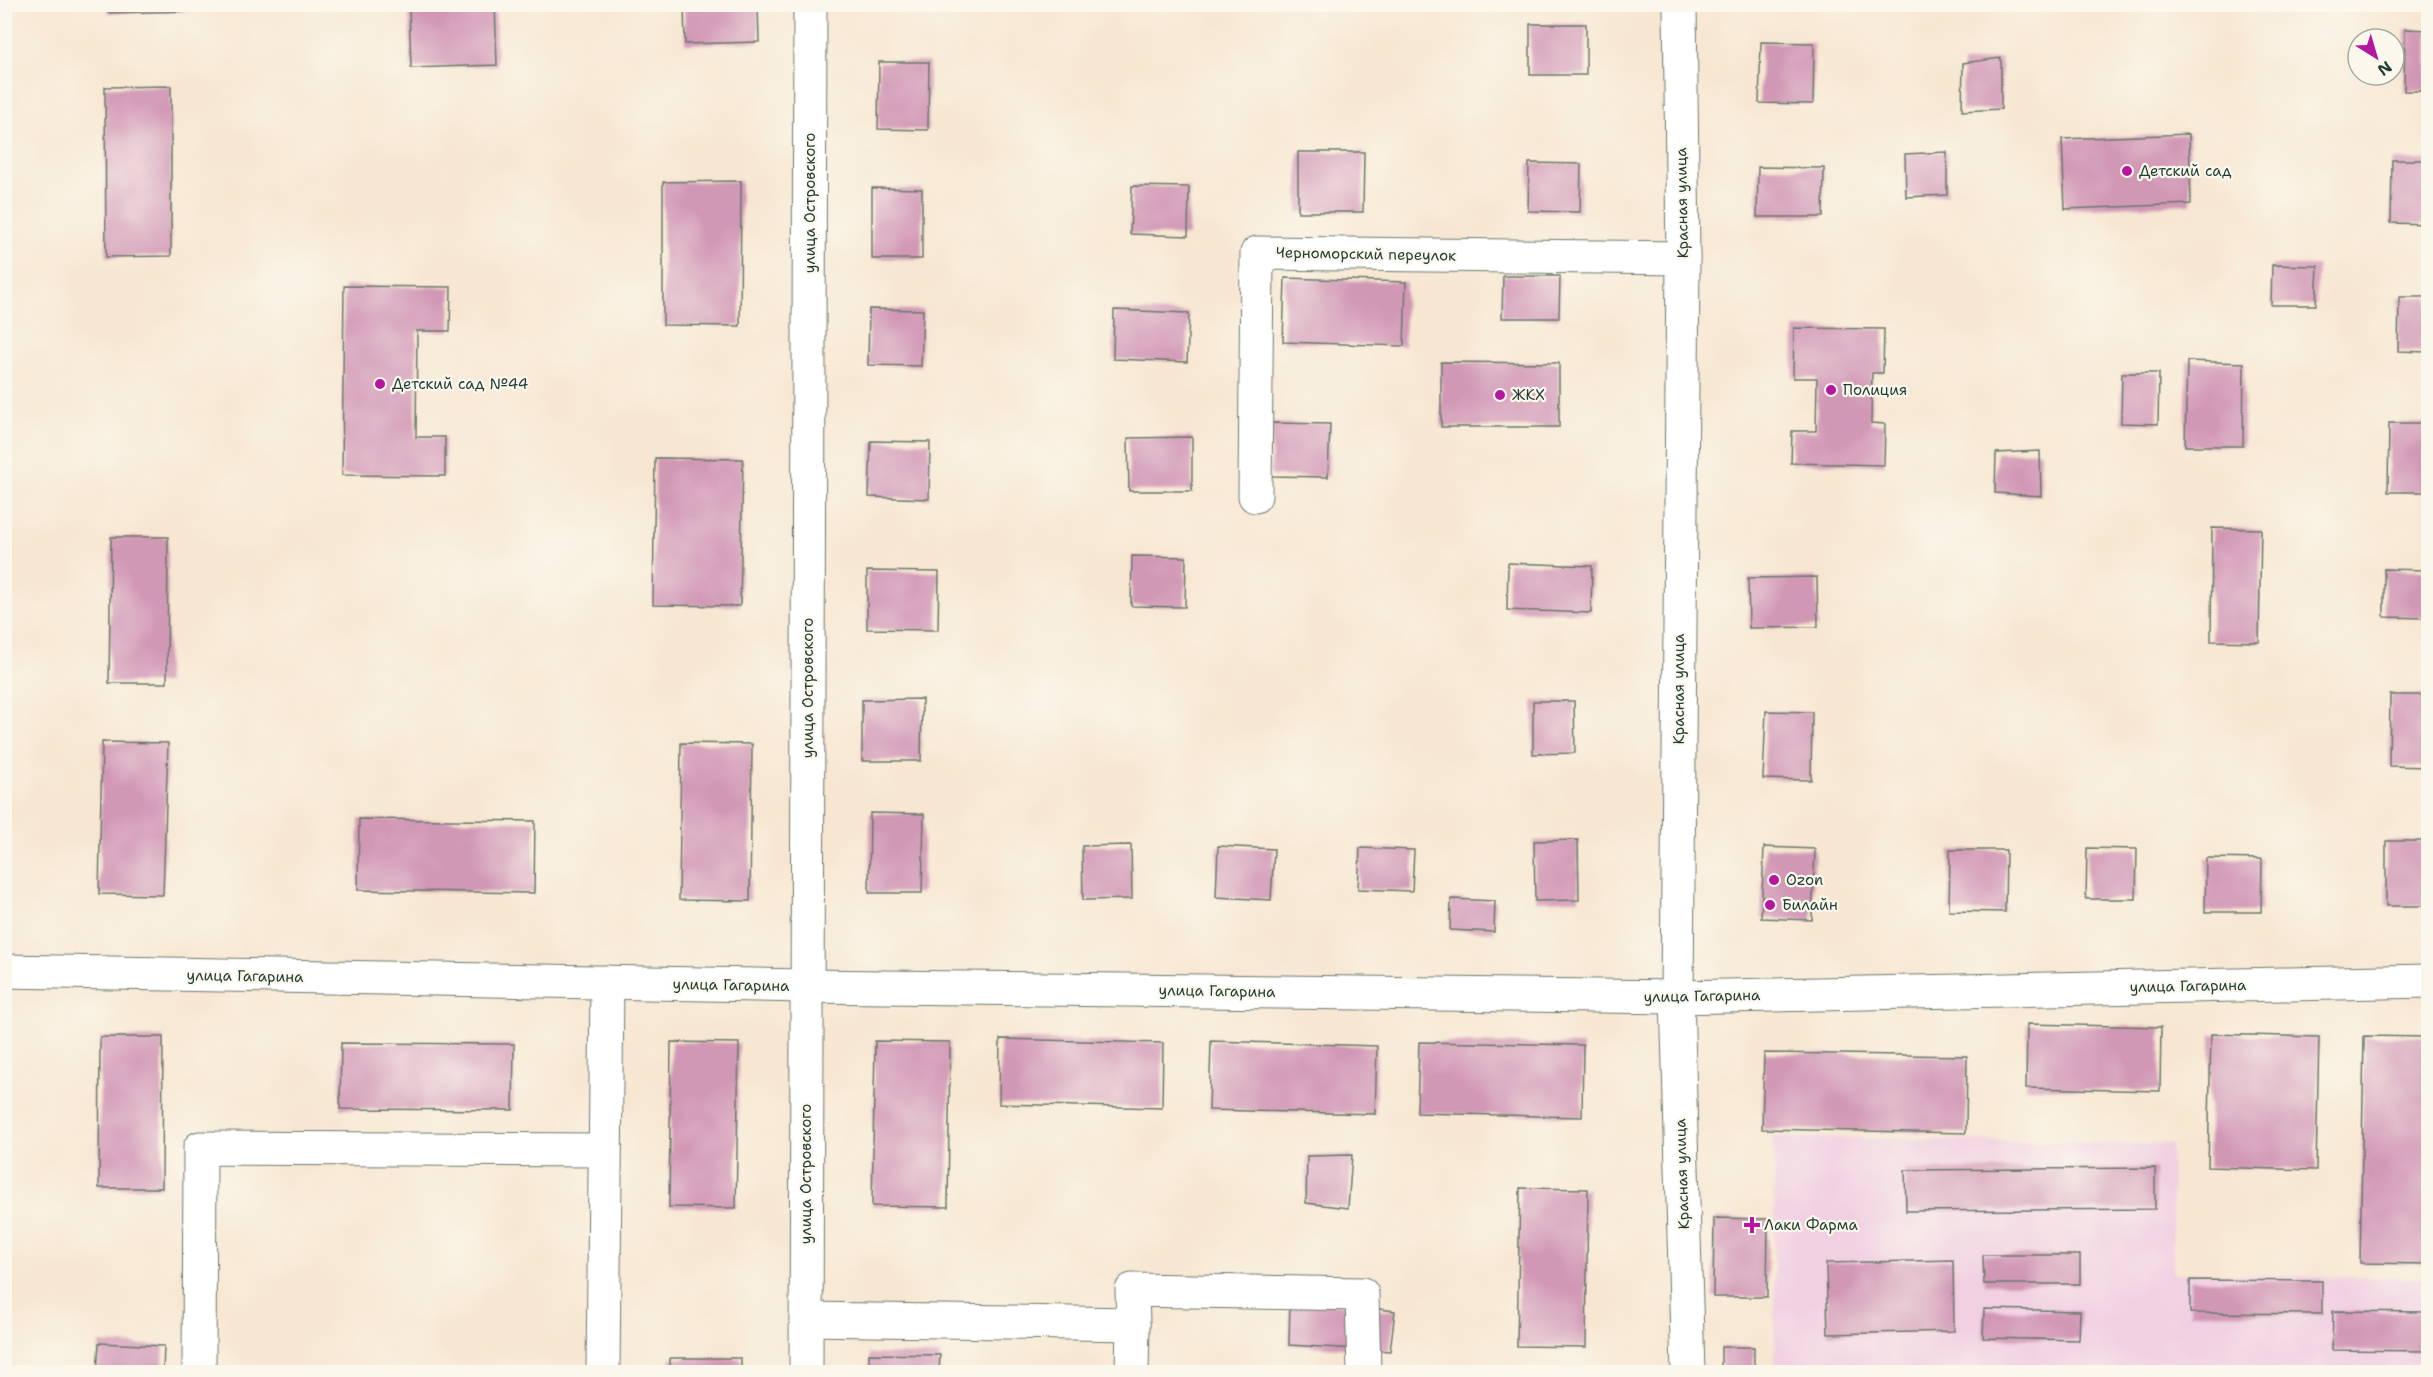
<svg xmlns="http://www.w3.org/2000/svg" width="2433" height="1377" viewBox="0 0 2433 1377" font-family="'Shantell Sans',sans-serif">
  <style>
    .built { fill: #f1d0e2 }
    .building { fill: #d198b6 }
    .lines { fill: none; stroke-linecap: round; stroke-linejoin: round }
    .minor-casing { stroke: #6b786b; stroke-width: 35 }
    .minor { stroke: #fff; stroke-width: 33 }
    .poi-dot { fill: #b5179e; stroke: #fbf7ec; stroke-width: 2 }
    .labels { text-anchor: middle; dominant-baseline: central; stroke-width: 4.5; stroke-linejoin: round; paint-order: stroke }
    .poi-label { font-size: 15px; fill: #1f3d34; stroke: #fbf7ec; text-anchor: start }
    .street-label { font-size: 15px; fill: #1f3d34; stroke: #fbf7ec }
  </style>
  <rect width="100%" height="100%" fill="#fbf7ec"/>
  <filter id="ink" filterUnits="userSpaceOnUse"><feTurbulence type="fractalNoise" baseFrequency=".0167" numOctaves="2"/><feDisplacementMap in="SourceGraphic" scale="12" xChannelSelector="R" yChannelSelector="G"/><feConvolveMatrix kernelMatrix="1 2 1 2 8 2 1 2 1" color-interpolation-filters="sRGB"/></filter>
  <filter id="wash" filterUnits="userSpaceOnUse"><feTurbulence type="fractalNoise" baseFrequency=".008" numOctaves="4" result="noise"/><feDisplacementMap in="SourceGraphic" scale="24" xChannelSelector="R" yChannelSelector="G"/><feGaussianBlur stdDeviation="1.35" result="paint"/><feColorMatrix in="noise" values="0 0 0 0 0 0 0 0 0 0 0 0 0 0 0 0 0 1.4 0 .05"/><feComposite in="paint" operator="in"/></filter>
  <g filter="url(#wash)">
    <rect width="100%" height="100%" fill="#f7e7d2"/>
    <polygon class="built" points="1774,1137 2171,1144 2173,1273 2428,1279 2428,1372 1775,1372"/>
    <g id="blocks">
      <g class="building">
        <polygon points="108,4 195,4 195,11 108,13"/>
        <polygon points="684,4 758,4 759,42 685,44"/>
        <polygon points="409,5 495,5 497,65 411,68"/>
        <rect x="1530" y="24" width="56" height="51"/>
        <polygon points="2405,29 2428,30 2428,91 2404,91"/>
        <polygon points="1761,42 1814,43 1813,104 1759,103"/>
        <polygon points="2001,58 2001,109 1962,111 1963,63"/>
        <polygon points="879,62 929,62 928,130 878,129"/>
        <polygon points="171,86 171,256 106,257 105,87"/>
        <polygon points="2189,134 2191,204 2065,209 2062,139"/>
        <polygon points="1298,152 1364,152 1363,212 1298,212"/>
        <polygon points="1947,152 1947,195 1906,197 1905,154"/>
        <polygon points="2392,160 2428,160 2428,224 2391,223"/>
        <polygon points="1529,163 1581,164 1580,212 1528,211"/>
        <polygon points="1758,167 1824,168 1823,217 1757,217"/>
        <polygon points="741,181 740,326 663,325 663,182"/>
        <polygon points="1132,186 1189,187 1188,236 1130,234"/>
        <polygon points="872,188 922,189 922,259 872,259"/>
        <polygon points="2272,265 2318,266 2316,305 2271,305"/>
        <polygon points="1503,276 1560,276 1559,318 1502,318"/>
        <polygon points="1285,278 1406,282 1404,346 1283,342"/>
        <polygon points="344,286 451,287 450,331 417,331 416,437 445,437 445,476 342,475"/>
        <polygon points="2399,297 2428,297 2428,352 2398,351"/>
        <polygon points="869,309 923,310 921,366 868,365"/>
        <polygon points="1114,310 1189,313 1187,362 1113,359"/>
        <polygon points="1794,328 1884,329 1883,373 1872,373 1871,423 1885,424 1884,465 1791,463 1792,431 1816,431 1817,378 1793,378"/>
        <polygon points="2187,361 2244,363 2243,446 2185,446"/>
        <polygon points="1441,362 1559,363 1559,427 1441,427"/>
        <polygon points="2122,373 2159,373 2158,424 2121,423"/>
        <polygon points="1272,423 1330,424 1328,477 1271,476"/>
        <polygon points="2389,423 2428,423 2428,492 2388,492"/>
        <polygon points="1192,437 1192,491 1129,491 1128,438"/>
        <polygon points="871,441 930,442 929,499 869,497"/>
        <polygon points="2040,451 2041,496 1995,493 1996,453"/>
        <polygon points="655,458 743,459 740,606 653,605"/>
        <polygon points="2212,528 2261,529 2259,642 2211,641"/>
        <polygon points="111,537 168,537 167,683 109,683"/>
        <polygon points="1132,556 1186,557 1185,607 1131,606"/>
        <polygon points="1508,563 1592,566 1591,613 1507,610"/>
        <polygon points="2384,569 2428,570 2428,618 2384,617"/>
        <polygon points="867,571 939,572 938,630 867,629"/>
        <polygon points="1817,577 1818,627 1749,628 1748,578"/>
        <polygon points="2390,695 2428,695 2428,767 2389,766"/>
        <polygon points="922,699 921,761 862,761 862,700"/>
        <polygon points="1533,701 1574,701 1575,753 1533,754"/>
        <polygon points="1766,711 1812,712 1811,780 1763,779"/>
        <polygon points="102,742 168,743 163,895 99,894"/>
        <polygon points="681,743 752,744 750,901 679,900"/>
        <polygon points="870,813 924,814 922,893 869,893"/>
        <polygon points="359,819 535,821 534,893 358,890"/>
        <polygon points="1578,840 1579,900 1535,901 1534,841"/>
        <rect x="2386" y="841" width="42" height="65"/>
        <polygon points="1131,845 1132,899 1083,900 1082,846"/>
        <polygon points="1218,846 1274,849 1271,900 1216,897"/>
        <polygon points="1764,847 1815,849 1812,920 1761,918"/>
        <polygon points="1360,848 1414,850 1412,891 1358,889"/>
        <polygon points="2087,848 2137,849 2136,899 2086,899"/>
        <polygon points="1950,850 2006,850 2005,912 1949,911"/>
        <polygon points="2206,858 2262,859 2261,912 2205,912"/>
        <polygon points="1451,899 1495,901 1494,932 1450,930"/>
        <polygon points="2027,1024 2161,1027 2160,1091 2026,1088"/>
        <polygon points="2211,1034 2319,1037 2316,1170 2208,1167"/>
        <polygon points="2364,1036 2428,1037 2428,1264 2360,1263"/>
        <polygon points="100,1037 163,1037 162,1188 99,1188"/>
        <polygon points="1000,1039 1163,1043 1162,1108 999,1104"/>
        <polygon points="875,1041 950,1042 948,1207 872,1206"/>
        <polygon points="1211,1041 1377,1046 1375,1114 1209,1110"/>
        <polygon points="671,1042 739,1043 736,1208 669,1207"/>
        <polygon points="1419,1042 1583,1045 1582,1117 1417,1113"/>
        <polygon points="341,1043 514,1044 513,1110 340,1109"/>
        <polygon points="1764,1053 1967,1056 1966,1133 1762,1129"/>
        <polygon points="1352,1155 1348,1208 1306,1203 1307,1156"/>
        <polygon points="2155,1168 2155,1209 1906,1211 1905,1170"/>
        <polygon points="1520,1188 1588,1189 1586,1347 1517,1346"/>
        <polygon points="1714,1218 1768,1219 1767,1297 1713,1297"/>
        <polygon points="1983,1255 2080,1255 2080,1284 1984,1284"/>
        <polygon points="1953,1260 1954,1331 1828,1334 1826,1263"/>
        <polygon points="2190,1280 2322,1281 2322,1314 2190,1313"/>
        <polygon points="1290,1298 1395,1311 1390,1351 1289,1345"/>
        <polygon points="1984,1309 2080,1311 2079,1340 1983,1338"/>
        <polygon points="2333,1311 2428,1312 2428,1351 2332,1350"/>
        <polygon points="99,1343 164,1346 163,1372 97,1372"/>
        <rect x="1721" y="1347" width="33" height="25"/>
        <polygon points="869,1354 940,1355 939,1372 869,1372"/>
        <rect x="670" y="1358" width="71" height="14"/>
      </g>
    </g>
  </g>
  <g filter="url(#ink)">
    <use href="#blocks" fill-opacity="0" stroke="#6b786b" stroke-width="1.5"/>
    <g class="lines">
      <g class="minor-casing">
        <g id="minor">
          <polyline points="1680,4 1683,258 1677,997 1688,1372"/>
          <polyline points="1255,496 1257,253 1683,258"/>
          <polyline points="4,971 806,986 1677,997 2428,981"/>
          <polyline points="806,1319 1133,1324 1132,1372"/>
          <polyline points="1133,1324 1132,1290 1362,1294 1364,1372"/>
          <polyline points="199,1372 200,1148 605,1150"/>
          <polyline points="603,1372 607,982"/>
          <polyline points="806,1372 810,4"/>
        </g>
      </g>
      <use href="#minor" class="minor"/>
    </g>
  </g>
  <g class="poi-dot">
    <circle cx="2127" cy="171" r="6"/>
    <circle cx="380" cy="384" r="6"/>
    <circle cx="1831" cy="390" r="6"/>
    <circle cx="1500" cy="395" r="6"/>
    <circle cx="1774" cy="880" r="6"/>
    <circle cx="1770" cy="905" r="6"/>
    <path d="M1749 1216h6v6h6v6h-6v6h-6v-6h-6v-6h6z"/>
  </g>
  <g class="labels">
    <g class="poi-label">
      <text x="2139" y="171">Детский сад</text>
      <text x="392" y="384">Детский сад №44</text>
      <text x="1843" y="390">Полиция</text>
      <text x="1512" y="395">ЖКХ</text>
      <text x="1786" y="880">Ozon</text>
      <text x="1782" y="905">Билайн</text>
      <text x="1764" y="1225">Лаки Фарма</text>
    </g>
    <g class="street-label">
      <text transform="translate(810 203) rotate(-90)">улица Островского</text>
      <text transform="translate(1682 203) rotate(-91)">Красная улица</text>
      <text transform="translate(1366 254) rotate(1)">Черноморский переулок</text>
      <text transform="translate(808 688) rotate(-90)">улица Островского</text>
      <text transform="translate(1679 689) rotate(-90)">Красная улица</text>
      <text transform="translate(245 976) rotate(1)">улица Гагарина</text>
      <text transform="translate(731 985) rotate(1)">улица Гагарина</text>
      <text transform="translate(2188 986) rotate(-1)">улица Гагарина</text>
      <text transform="translate(1217 991) rotate(1)">улица Гагарина</text>
      <text transform="translate(1702 996) rotate(-1)">улица Гагарина</text>
      <text transform="translate(806 1174) rotate(-90)">улица Островского</text>
      <text transform="translate(1682 1174) rotate(-92)">Красная улица</text>
    </g>
  </g>
  <rect width="2433" height="1377" fill="none" stroke="#fbf7ec" stroke-width="24"/>
  <g transform="translate(2376 57) rotate(143)"><circle r="28" fill="#fbf7ec" stroke="#a3ada2" stroke-width="1.5"/>
  <path d="M0-4.5L10 22L0 15L-10 22Z" fill="#b5179e"/>
  <text y="-9" font-size="16" font-weight="bold" text-anchor="middle" fill="#1f3d34">N</text>
  </g>
</svg>
